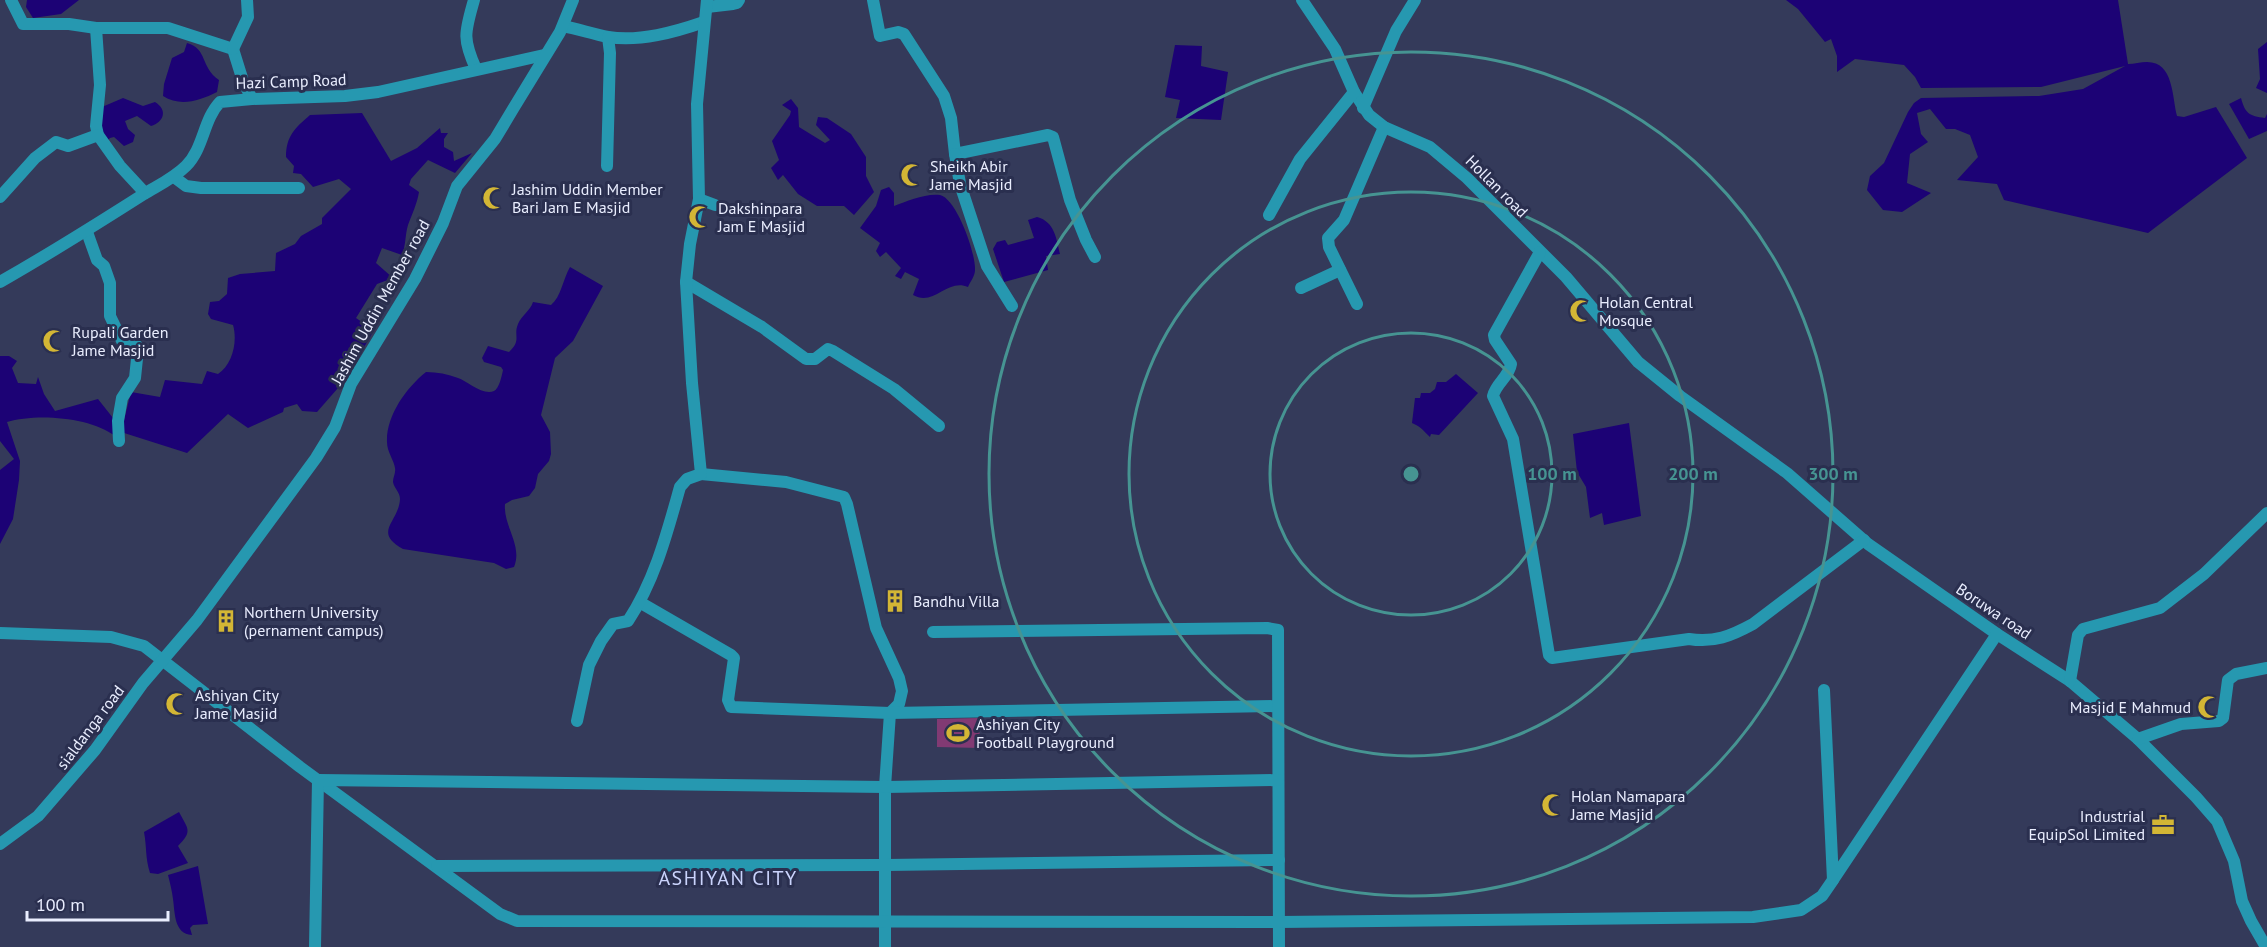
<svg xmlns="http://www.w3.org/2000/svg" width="2267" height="947" viewBox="0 0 2267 947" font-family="'PT Sans',sans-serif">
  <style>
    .green { fill: #813a73 }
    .water { fill: #1c0275 }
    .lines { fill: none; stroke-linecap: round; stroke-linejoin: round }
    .minor { stroke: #2698b0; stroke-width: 12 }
    .ring { fill: none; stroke: #469492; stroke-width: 3 }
    .labels { text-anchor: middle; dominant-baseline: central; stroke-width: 6; stroke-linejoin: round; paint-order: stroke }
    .street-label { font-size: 16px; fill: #e9edfe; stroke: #2a2f4f }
    .poi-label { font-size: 16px; fill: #e9edfe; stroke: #2a2f4f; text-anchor: start }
    .quarter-label { font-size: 20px; letter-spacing: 1.5px; fill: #cad3fc; stroke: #2a2f4f }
    .centre { fill: #469492; stroke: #2a2f4f; stroke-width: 3 }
    .ring-label { font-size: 18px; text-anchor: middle; font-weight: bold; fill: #469492; stroke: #2a2f4f; stroke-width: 6; stroke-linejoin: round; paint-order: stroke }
  </style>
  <rect width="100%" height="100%" fill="#343a5a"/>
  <polygon class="green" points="979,718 980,748 937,747 937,719"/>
  <g class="water">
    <polygon points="27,0 79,0 61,14 33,18 26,7"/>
    <path d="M1786,0H2118L2128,64C2134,64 2141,62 2147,62C2174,62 2172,97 2177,116L2184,117L2216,107L2247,158L2148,233L2004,200L1997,184L1957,180L1978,157L1970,135L1955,129H1946L1930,109L1917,113L1921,134L1928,142L1910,154L1907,183L1931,193L1902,212L1883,210L1867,190L1870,176L1884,163L1908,112L1914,103L1921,98L2039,96L2083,89L2125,66L2041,87L1921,88L1915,77L1904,65L1855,59L1837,72V56L1831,39L1825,42L1798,9Z"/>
    <polygon points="2267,42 2267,93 2256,88 2260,79 2258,49"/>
    <path d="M187,43C208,49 200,67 219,80L217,92C199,101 180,107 163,96L164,84L172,58L184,52Z"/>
    <polygon points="1175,45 1202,46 1201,66 1228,72 1221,120 1176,118 1180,100 1165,97"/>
    <path d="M123,98L143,106L155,102C168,110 164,122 151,126L137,116L125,121L128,129L135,135L133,142L124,146L114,137L110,138L105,143L99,121L102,107Z"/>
    <path d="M2241,98C2245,113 2249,116 2265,118L2267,114V131L2249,139L2229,104Z"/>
    <polygon points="791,99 798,108 799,127 825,143 830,140 816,125 818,117 827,118 851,134 866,157 866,176 874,192 854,215 844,206 817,206 798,194 783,175 778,180 771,168 779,160 772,141 790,115 791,111 782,105"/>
    <path d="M362,113L391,161L417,148L440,128L441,133H448L444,139V147L453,152L454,161L472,153L455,173L428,160L411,179L409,185L419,192C417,204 412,214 408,225C405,235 406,245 402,255L382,248L376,263L393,278L377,284L356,318L374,330L345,380L317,412L302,411L297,404L284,408L283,412L248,428L228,414L187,453L121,432L131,392L160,397L165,380L202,384L207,371L218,374C232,365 238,342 233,325L211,319L208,314L210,302L219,301L227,294L228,278L240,274L275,271L276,253L295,244L301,236L322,224V218L351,189L339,179L313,187L301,174L293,173L294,166L286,157C286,136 295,128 310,115Z"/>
    <path d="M889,187L894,193V206C907,201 926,193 940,195C957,199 976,254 975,270C975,276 970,282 968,287C947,278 934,307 913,295L919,279L905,272L901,279L895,276L901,268L886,252L880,257L876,251L880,243L860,228L876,206L881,190Z"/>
    <path d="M1037,217C1055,222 1056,238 1060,254L1046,256L1048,270L1004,282L993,249L997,242L1005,240L1008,245L1034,238L1028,220Z"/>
    <path d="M570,267L603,286L573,341L555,358L541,415L550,432L551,454L549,461L538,474L535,488L529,496L512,500L505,504C503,526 523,545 514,567L506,569L494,563L403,549C372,532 399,522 400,499C400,492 394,488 393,482C393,477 396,473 395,468C394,460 387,452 387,442C386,416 406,388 426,372C437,372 448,374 458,378C467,381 483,396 494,391C499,389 502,375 503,370L501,367L484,362L482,358L488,346L509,352C522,340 513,336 518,324C522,315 530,311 533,302L551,305C561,297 563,279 570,267Z"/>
    <path d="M0,356H9L17,361L12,368L18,383L36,384L38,377L44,394L55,411L98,399L113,418L115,436C91,417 36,413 7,422L20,461L19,480L13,519L0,544V470L14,459L0,441Z"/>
    <path d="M1456,374L1478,393L1439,435L1431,434L1430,437C1422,430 1423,428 1412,423L1415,398H1420L1421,393H1430L1435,389L1437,382H1446Z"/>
    <polygon points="1629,423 1641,516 1604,525 1602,513 1590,518 1586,487 1577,472 1573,434"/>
    <path d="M179,812C188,829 193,831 178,846L188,863L158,874L150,873C145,857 147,848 144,832Z"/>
    <path d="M198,866L208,924L193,925L190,928L192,935C174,934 175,913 173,899C172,891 170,883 168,875Z"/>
  </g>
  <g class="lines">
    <g class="minor">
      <polyline points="11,0 23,24 69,24 96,28 168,28 233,49"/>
      <path d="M474,0C465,32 462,38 476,69"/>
      <polyline points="873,0 880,36 898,32 904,34 944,96 951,118 955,154 1048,135 1053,137 1070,200 1086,240 1095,257"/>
      <polyline points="1302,0 1335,49 1354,92 1369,115 1384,127 1430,147 1467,178 1566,277 1638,362 1680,396 1787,473 1868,544 1997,634 2070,681 2138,739 2196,797 2217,821 2234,861 2242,901 2251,921 2266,947"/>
      <polyline points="707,7 733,4 737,3 739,0"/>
      <path d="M563,26C578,29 593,34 608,37C640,42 675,32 704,22"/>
      <polyline points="96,28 100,85 96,126 98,135 120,166 145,193"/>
      <polyline points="233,49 243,81 252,99"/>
      <polyline points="233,49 248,17 247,0"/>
      <polyline points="1363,108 1396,31 1415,0"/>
      <polyline points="955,154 960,184 987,266 1012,306"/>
      <polyline points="607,166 610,53 608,37"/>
      <polyline points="174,177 186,186 201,188 299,188"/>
      <polyline points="0,197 35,158 56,142 68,146 98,135"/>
      <polyline points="699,199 715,205"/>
      <polyline points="1269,215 1300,159 1354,92"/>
      <polyline points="87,232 97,260 104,266 110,283 110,316 124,345 137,346 138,349 135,378 122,398 118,421 119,441"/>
      <path d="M1540,252L1494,335L1495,340L1511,364C1509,377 1496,383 1493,396L1513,439L1549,655L1552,658L1689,639C1714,643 1731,636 1753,624L1864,540"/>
      <path d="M0,282C49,254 97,224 144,194C159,185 174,178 186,166C204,148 203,120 220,102L252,99L345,96L378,92L544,55"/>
      <polyline points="686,282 762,327 806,359 815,359 828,349 833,351 894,389 939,426"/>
      <polyline points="1301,288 1340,270"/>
      <polyline points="1357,304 1329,247 1328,238 1344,220 1384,127"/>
      <polyline points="701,474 786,482 844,497 847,504 876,628 899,678 902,691 899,704 890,713 885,787 885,947"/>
      <polyline points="641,603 731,655 734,658 728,700 731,707 890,713 1278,706"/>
      <polyline points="933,632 1267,628 1278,630 1279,947"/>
      <polyline points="0,633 111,637 144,646 300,767 500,914 517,921 1279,922 1753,917 1801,910 1822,896 1833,880"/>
      <polyline points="2070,681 2078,635 2083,629 2160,608 2204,574 2267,513"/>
      <polyline points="1824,690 1833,880 1997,634"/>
      <path d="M577,721L589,665L601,641L613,624L628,621C655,580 667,533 680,487L687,479L701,474L692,383L686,282L690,244L699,199L697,104L707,0"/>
      <polyline points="2138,739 2181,724 2219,721 2223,718 2228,680 2236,674 2267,668"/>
      <polyline points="0,844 38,816 95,750 143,683 197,620 316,458 335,427 351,384 415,279 443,223 457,186 495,139 513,109 560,32 573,0"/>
      <polyline points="437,866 886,865 1279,860"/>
      <polyline points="315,947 318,780 885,787 1278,780"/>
    </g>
  </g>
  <g class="ring">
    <circle cx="1411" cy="474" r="141"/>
    <circle cx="1411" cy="474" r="282"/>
    <circle cx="1411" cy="474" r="422"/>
  </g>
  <defs>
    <g id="mosque-bare" transform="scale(1.8)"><path d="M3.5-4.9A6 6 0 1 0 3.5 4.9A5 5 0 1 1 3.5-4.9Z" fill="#d3b635" stroke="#2a2f4f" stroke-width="2.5" paint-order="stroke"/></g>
    <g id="building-bare" transform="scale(1.8)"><path d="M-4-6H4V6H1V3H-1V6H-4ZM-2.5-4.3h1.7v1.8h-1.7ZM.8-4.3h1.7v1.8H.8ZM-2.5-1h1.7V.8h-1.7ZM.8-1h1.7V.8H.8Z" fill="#d3b635" stroke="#2a2f4f" stroke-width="2.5" paint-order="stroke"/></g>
    <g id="stadium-bare" transform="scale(1.8)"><path d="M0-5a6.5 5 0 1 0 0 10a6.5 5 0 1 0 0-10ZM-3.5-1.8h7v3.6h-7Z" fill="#d3b635" stroke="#2a2f4f" stroke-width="2.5" paint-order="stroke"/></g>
    <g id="office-bare" transform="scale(1.8)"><path d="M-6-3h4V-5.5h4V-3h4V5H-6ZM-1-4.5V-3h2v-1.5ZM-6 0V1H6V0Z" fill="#d3b635" stroke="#2a2f4f" stroke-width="2.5" paint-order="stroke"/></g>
  </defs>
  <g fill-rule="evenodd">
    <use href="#mosque-bare" x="912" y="175"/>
    <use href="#mosque-bare" x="494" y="198"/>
    <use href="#mosque-bare" x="700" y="217"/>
    <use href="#mosque-bare" x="1581" y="311"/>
    <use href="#mosque-bare" x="54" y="341"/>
    <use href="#building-bare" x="895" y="601"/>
    <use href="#building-bare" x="226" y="621"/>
    <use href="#mosque-bare" x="177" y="704"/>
    <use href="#mosque-bare" x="2209" y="707"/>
    <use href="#stadium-bare" x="958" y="733"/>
    <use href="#mosque-bare" x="1553" y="805"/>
    <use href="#office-bare" x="2163" y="825"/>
  </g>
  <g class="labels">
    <g class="street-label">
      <text transform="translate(291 81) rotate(-2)">Hazi Camp Road</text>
      <text transform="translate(1497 186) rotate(45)">Hollan road</text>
      <text transform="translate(380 302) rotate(-61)">Jashim Uddin Member road</text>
      <text transform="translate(1994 611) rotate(34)">Boruwa road</text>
      <text transform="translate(90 727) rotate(-53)">sialdanga road</text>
    </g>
    <g class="poi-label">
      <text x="930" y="166">Sheikh Abir<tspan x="930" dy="18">Jame Masjid</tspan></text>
      <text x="512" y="189">Jashim Uddin Member<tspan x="512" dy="18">Bari Jam E Masjid</tspan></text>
      <text x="718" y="208">Dakshinpara<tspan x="718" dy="18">Jam E Masjid</tspan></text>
      <text x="1599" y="302">Holan Central<tspan x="1599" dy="18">Mosque</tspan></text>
      <text x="72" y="332">Rupali Garden<tspan x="72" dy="18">Jame Masjid</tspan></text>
      <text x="913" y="601">Bandhu Villa</text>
      <text x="244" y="612">Northern University<tspan x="244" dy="18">(pernament campus)</tspan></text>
      <text x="195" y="695">Ashiyan City<tspan x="195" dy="18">Jame Masjid</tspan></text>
      <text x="2191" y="707" text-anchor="end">Masjid E Mahmud</text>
      <text x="976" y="724">Ashiyan City<tspan x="976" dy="18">Football Playground</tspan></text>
      <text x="1571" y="796">Holan Namapara<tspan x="1571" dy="18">Jame Masjid</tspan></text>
      <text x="2145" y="816" text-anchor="end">Industrial<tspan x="2145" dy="18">EquipSol Limited</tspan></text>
    </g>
    <g class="quarter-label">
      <text x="728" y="878">ASHIYAN CITY</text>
    </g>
  </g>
  <circle cx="1411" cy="474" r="9" class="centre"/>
  <g class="ring-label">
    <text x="1552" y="480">100 m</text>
    <text x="1693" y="480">200 m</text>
    <text x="1833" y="480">300 m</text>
  </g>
  <path d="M27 911v9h141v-9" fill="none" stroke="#e9edfe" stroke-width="3"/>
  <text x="36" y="911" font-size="18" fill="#e9edfe" stroke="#2a2f4f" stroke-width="4.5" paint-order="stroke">100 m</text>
</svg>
